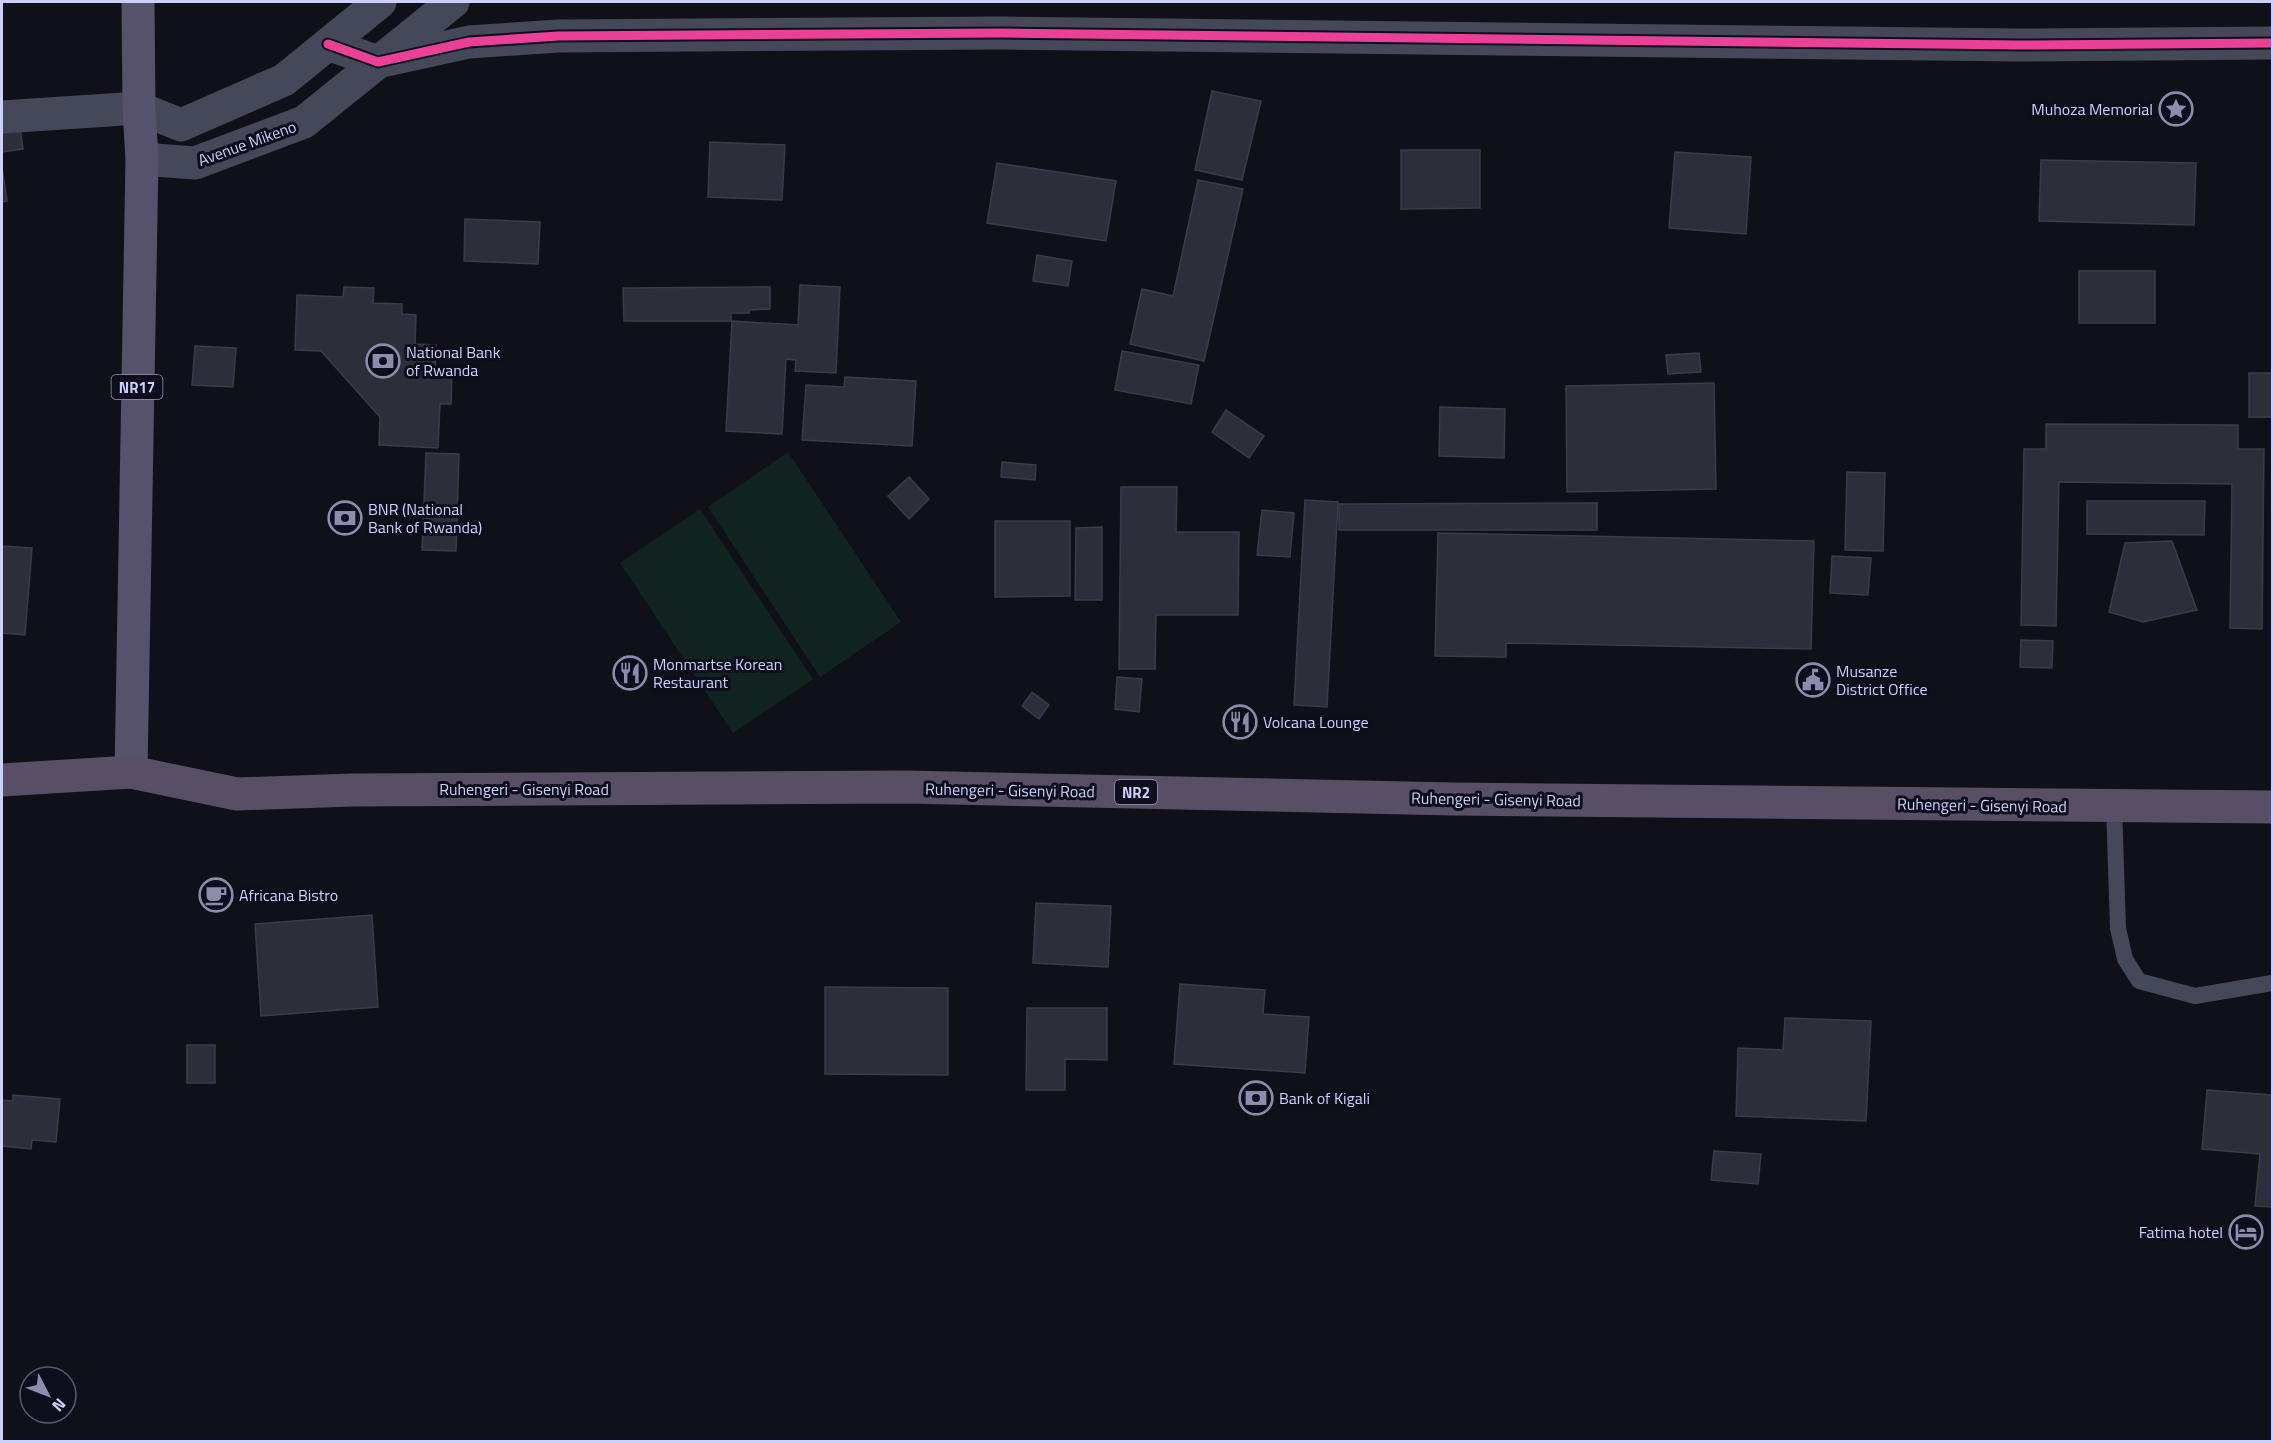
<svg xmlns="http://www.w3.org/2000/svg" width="2274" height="1443" viewBox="0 0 2274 1443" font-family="'Titillium Web',sans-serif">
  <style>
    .green { fill: #102320 }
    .building { fill: #2e2e3b; stroke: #3a3b4c; stroke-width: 1.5 }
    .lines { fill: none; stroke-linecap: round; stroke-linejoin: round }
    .service { stroke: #454859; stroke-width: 16 }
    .minor { stroke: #454859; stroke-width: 33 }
    .primary { stroke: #57526c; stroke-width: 33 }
    .trunk { stroke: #584e66; stroke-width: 33 }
    .cycleway-casing { stroke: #0d0d1c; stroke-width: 13 }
    .cycleway { stroke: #ea4096; stroke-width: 9 }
    .labels { text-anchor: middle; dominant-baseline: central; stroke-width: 6; stroke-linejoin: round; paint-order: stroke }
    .shield { fill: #0d0d1c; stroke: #9296b9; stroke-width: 1.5 }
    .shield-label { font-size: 15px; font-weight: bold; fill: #cbd0fc }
    .poi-label { font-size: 16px; fill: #cbd0fc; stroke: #0d0d1c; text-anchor: start }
    .street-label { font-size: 16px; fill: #cbd0fc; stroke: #0d0d1c }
  </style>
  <rect width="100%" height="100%" fill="#101018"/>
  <g class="green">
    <polygon points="788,452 901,622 820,677 708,507"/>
    <polygon points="700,509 813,679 733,733 620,563"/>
  </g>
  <g class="building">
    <polygon points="1212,91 1261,101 1242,180 1195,170"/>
    <polygon points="20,127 23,149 2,152 2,130"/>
    <polygon points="710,142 785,145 782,200 708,197"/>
    <polygon points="1401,150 1480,150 1480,208 1401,209"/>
    <polygon points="1675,152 1751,157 1746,234 1669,228"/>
    <polygon points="2041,160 2196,163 2194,225 2039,221"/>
    <polygon points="997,163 1116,181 1106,241 987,223"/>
    <polygon points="2,167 7,201 2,202"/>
    <polygon points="1198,180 1243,189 1204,361 1130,344 1142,289 1173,296"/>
    <polygon points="465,219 540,222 538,264 464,261"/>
    <polygon points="1037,255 1072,261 1068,286 1033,281"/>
    <rect x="2079" y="271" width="76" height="52"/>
    <polygon points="800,285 840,287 836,373 795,371 796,360 786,359 782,434 726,431 732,321 798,325"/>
    <polygon points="344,287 374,288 373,303 402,304 402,314 416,315 415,344 436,345 435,372 452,372 451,404 440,404 438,448 379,445 380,417 321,351 295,350 297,295 343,297"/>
    <polygon points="770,287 770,309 749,310 749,313 731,313 731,321 624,321 623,288"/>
    <polygon points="195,346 236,348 233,387 192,385"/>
    <polygon points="1122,351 1199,365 1191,404 1115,390"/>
    <polygon points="1699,353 1701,372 1668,374 1666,355"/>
    <rect x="2249" y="373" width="23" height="44"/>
    <polygon points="845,377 916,381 912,446 802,440 806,385 844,387"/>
    <polygon points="1714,383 1716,489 1567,492 1566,386"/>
    <polygon points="1440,407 1505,409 1504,458 1439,456"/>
    <polygon points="1226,410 1264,436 1249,458 1212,432"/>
    <polygon points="2046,424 2238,425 2238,449 2264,449 2262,629 2230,628 2232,484 2059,482 2056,626 2021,625 2024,449 2046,449"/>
    <polygon points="426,453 459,454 456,551 422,550"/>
    <polygon points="1002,462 1036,465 1035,480 1001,477"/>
    <polygon points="1847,472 1885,473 1883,551 1845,550"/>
    <polygon points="909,477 929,499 909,519 888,496"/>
    <polygon points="1121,487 1177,487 1176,532 1239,532 1238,615 1156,615 1155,669 1119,669"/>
    <polygon points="1305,500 1338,502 1327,707 1294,705"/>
    <polygon points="2087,501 2205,501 2204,535 2087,534"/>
    <polygon points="1597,503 1597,530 1339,530 1339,504"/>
    <polygon points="1262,510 1294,513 1290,557 1257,555"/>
    <polygon points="995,521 1070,521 1070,596 995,597"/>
    <polygon points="1102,527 1102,600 1075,600 1076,528"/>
    <polygon points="1438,533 1814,541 1811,649 1506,643 1506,657 1435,656"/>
    <polygon points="2172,541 2197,610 2143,622 2109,612 2125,543"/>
    <polygon points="2,546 32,548 25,635 2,633"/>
    <polygon points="1832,556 1871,558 1868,595 1830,593"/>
    <polygon points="2021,640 2053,641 2052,668 2020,667"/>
    <polygon points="1117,677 1142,679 1139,712 1115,709"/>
    <polygon points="1032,692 1049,705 1039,719 1022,706"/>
    <polygon points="1036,903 1111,906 1108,967 1033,963"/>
    <polygon points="372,915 378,1007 261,1016 255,924"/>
    <polygon points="1180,984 1265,990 1263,1014 1309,1017 1305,1073 1174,1064"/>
    <polygon points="825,987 948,988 948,1075 825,1074"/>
    <polygon points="1027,1008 1107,1008 1107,1060 1065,1059 1065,1090 1026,1090"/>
    <polygon points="1785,1018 1871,1021 1866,1121 1736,1116 1738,1048 1783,1050"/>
    <rect x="187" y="1045" width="28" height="38"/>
    <polygon points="2207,1090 2272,1095 2272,1207 2255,1206 2260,1154 2202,1149"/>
    <polygon points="13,1095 60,1099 56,1142 32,1140 31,1149 2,1146 2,1100 13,1101"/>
    <polygon points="1714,1151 1761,1154 1758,1184 1711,1180"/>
  </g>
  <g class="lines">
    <polyline class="service" points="2114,806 2118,928 2125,959 2139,981 2195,996 2272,983"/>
    <g class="minor">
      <polyline points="328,44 378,62 469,42 558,36 1002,33 2020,45 2272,43"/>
      <polyline points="2,117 139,108 181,125 284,80 380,2"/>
      <polyline points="142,159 195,163 304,122 453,2"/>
    </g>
    <polyline class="primary" points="131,772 142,159 139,108 138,2"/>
    <polyline class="trunk" points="2,780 131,772 237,794 352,790 906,787 1453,799 2272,807"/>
    <g class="cycleway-casing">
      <polyline id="cycleway" points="328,44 378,62 469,42 558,36 1002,33 2020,45 2272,43"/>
    </g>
    <use href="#cycleway" class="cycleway"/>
  </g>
  <defs>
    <g id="sight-ring" transform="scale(1.725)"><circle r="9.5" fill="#0d0d1c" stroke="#8a8dac" stroke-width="1.5"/><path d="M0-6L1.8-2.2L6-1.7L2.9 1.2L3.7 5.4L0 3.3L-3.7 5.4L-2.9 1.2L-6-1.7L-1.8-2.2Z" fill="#8a8dac"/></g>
    <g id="bank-ring" transform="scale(1.725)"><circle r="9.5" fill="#0d0d1c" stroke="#8a8dac" stroke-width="1.5"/><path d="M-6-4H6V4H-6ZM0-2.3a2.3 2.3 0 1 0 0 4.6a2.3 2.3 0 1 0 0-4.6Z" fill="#8a8dac"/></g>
    <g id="restaurant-ring" transform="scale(1.725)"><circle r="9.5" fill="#0d0d1c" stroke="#8a8dac" stroke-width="1.5"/><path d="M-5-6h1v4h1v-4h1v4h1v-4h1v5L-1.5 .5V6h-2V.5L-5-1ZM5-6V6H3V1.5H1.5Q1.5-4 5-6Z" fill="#8a8dac"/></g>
    <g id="civic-ring" transform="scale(1.725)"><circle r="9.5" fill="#0d0d1c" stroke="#8a8dac" stroke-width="1.5"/><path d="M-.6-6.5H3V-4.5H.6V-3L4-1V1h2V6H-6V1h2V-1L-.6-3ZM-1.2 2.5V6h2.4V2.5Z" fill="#8a8dac"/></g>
    <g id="cafe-ring" transform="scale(1.725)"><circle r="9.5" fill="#0d0d1c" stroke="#8a8dac" stroke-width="1.5"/><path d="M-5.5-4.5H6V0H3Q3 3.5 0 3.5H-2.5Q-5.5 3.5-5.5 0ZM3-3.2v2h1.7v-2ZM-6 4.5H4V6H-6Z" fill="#8a8dac"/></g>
    <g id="hotel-ring" transform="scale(1.725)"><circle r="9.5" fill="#0d0d1c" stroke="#8a8dac" stroke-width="1.5"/><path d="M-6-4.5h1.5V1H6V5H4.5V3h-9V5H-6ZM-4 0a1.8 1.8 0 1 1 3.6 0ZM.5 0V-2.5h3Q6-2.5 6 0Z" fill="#8a8dac"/></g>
  </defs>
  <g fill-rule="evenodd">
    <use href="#sight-ring" x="2176" y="109"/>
    <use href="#bank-ring" x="383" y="361"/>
    <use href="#bank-ring" x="345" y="518"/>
    <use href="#restaurant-ring" x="630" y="673"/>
    <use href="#civic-ring" x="1813" y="680"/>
    <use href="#restaurant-ring" x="1240" y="722"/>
    <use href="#cafe-ring" x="216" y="895"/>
    <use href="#bank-ring" x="1256" y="1098"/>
    <use href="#hotel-ring" x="2246" y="1232"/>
  </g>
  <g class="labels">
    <g class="shield">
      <rect x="111.5" y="375" width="51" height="24" rx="4.5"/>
      <rect x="1115" y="780" width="42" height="24" rx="4.5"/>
    </g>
    <g class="shield-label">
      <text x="137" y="387">NR17</text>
      <text x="1136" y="792">NR2</text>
    </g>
    <g class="poi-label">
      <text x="2153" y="109" text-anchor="end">Muhoza Memorial</text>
      <text x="406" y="352">National Bank<tspan x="406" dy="18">of Rwanda</tspan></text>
      <text x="368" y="509">BNR (National<tspan x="368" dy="18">Bank of Rwanda)</tspan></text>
      <text x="653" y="664">Monmartse Korean<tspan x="653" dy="18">Restaurant</tspan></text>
      <text x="1836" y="671">Musanze<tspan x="1836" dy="18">District Office</tspan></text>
      <text x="1263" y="722">Volcana Lounge</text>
      <text x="239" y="895">Africana Bistro</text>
      <text x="1279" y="1098">Bank of Kigali</text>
      <text x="2223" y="1232" text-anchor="end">Fatima hotel</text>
    </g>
    <g class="street-label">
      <text transform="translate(247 143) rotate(-20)">Avenue Mikeno</text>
      <text x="524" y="789">Ruhengeri - Gisenyi Road</text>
      <text transform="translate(1010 790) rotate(1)">Ruhengeri - Gisenyi Road</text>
      <text transform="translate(1496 799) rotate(1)">Ruhengeri - Gisenyi Road</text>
      <text transform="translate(1982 805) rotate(1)">Ruhengeri - Gisenyi Road</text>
    </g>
  </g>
  <rect width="2274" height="1443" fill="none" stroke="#cbd0fc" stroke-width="6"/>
  <g transform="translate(48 1395) rotate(132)"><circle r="28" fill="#0d0d1c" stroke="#595b76" stroke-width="1.5"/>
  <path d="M0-4.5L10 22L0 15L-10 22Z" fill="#8a8dac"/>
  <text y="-9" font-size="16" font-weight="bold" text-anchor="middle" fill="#cbd0fc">N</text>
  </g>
</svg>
